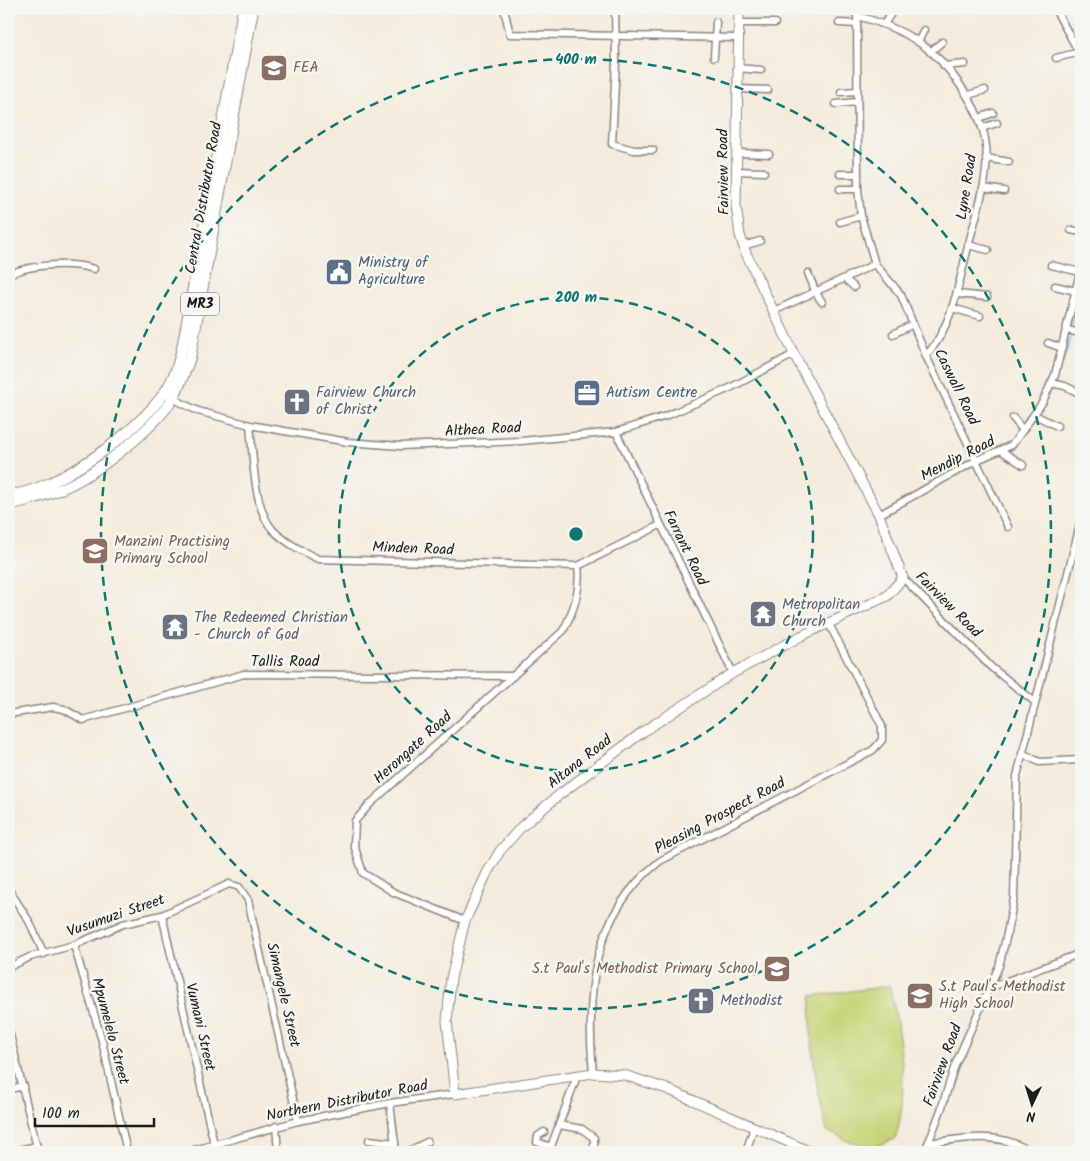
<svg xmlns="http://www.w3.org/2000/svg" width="1090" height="1161" viewBox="0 0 1090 1161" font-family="Kalam,sans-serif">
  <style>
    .green { fill: #c7d476; stroke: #727849 }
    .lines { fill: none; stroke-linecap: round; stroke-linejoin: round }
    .stream { stroke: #51b6d0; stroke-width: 2.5 }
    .minor-casing { stroke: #88847c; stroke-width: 9 }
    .secondary-casing { stroke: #88847c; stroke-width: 11 }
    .trunk-casing { stroke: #88847c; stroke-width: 12 }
    .minor { stroke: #fff; stroke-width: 6 }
    .secondary { stroke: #fff; stroke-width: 9 }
    .trunk { stroke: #fff; stroke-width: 10 }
    .ring { fill: none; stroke: #0f766e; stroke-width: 2.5; stroke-dasharray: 9 6 }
    .labels { text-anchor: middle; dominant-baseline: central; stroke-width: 5; stroke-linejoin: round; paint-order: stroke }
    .shield { fill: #f6f6f2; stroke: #5d5d5c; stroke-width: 1 }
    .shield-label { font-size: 14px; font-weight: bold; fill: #1c1c1c }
    .education-label { font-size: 15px; fill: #785e54; stroke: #f6f6f2; text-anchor: start }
    .street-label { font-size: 15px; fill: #1c1c1c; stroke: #f6f6f2 }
    .service-label { font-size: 15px; fill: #4e5e75; stroke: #f6f6f2; text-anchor: start }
    .worship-label { font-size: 15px; fill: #5b616d; stroke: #f6f6f2; text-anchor: start }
    .centre { fill: #0f766e; stroke: #f6f6f2; stroke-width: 2.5 }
    .ring-label { font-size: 15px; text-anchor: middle; font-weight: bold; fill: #0f766e; stroke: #f6f6f2; stroke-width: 5; stroke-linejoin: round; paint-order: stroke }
  </style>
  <rect width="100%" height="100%" fill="#f6f6f2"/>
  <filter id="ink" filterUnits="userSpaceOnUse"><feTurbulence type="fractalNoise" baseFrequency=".02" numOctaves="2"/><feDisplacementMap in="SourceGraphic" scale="10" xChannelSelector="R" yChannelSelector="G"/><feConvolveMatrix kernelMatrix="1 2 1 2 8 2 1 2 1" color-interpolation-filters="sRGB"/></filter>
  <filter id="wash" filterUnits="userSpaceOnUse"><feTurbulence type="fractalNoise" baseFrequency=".0096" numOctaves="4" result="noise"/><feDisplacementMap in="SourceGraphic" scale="20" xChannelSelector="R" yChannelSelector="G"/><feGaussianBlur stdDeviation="1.12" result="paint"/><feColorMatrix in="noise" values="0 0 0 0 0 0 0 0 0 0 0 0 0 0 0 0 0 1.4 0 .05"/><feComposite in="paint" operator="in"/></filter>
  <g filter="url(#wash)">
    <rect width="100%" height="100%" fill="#f4ebdc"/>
    <path class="green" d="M890,986C899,1034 911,1091 895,1139L874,1147L848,1141L827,1131C816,1087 809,1042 811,996Z"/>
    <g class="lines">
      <g class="stream">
        <polyline points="1059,9 1081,46"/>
        <polyline points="1081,290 1081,289"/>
        <polyline points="1071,326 1077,304"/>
        <polyline points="1062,363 1070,338"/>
      </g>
    </g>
  </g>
  <g filter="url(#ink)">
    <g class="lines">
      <g class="minor-casing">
        <g id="minor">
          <polyline points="504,9 510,34 738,38"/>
          <polyline points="615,9 616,62 612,144 634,150 653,150"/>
          <polyline points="857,9 858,189 861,216 875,264 901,295 926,356 1008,527"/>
          <polyline points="1055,9 1081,56"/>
          <polyline points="842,10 857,11"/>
          <path d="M857,16C880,22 901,30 920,43C947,61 979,106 985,139C992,174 976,213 968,247C958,285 953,325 926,356"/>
          <polyline points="738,23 775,23"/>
          <polyline points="839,23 857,24"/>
          <polyline points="884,24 892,12"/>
          <polyline points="918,42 924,30"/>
          <polyline points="930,52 942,42"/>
          <polyline points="714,57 716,22"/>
          <polyline points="1056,58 1080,52"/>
          <polyline points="944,66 965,64"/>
          <polyline points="737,68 761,70"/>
          <polyline points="737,89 768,90"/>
          <polyline points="841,92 857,91"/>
          <polyline points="968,95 985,90"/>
          <polyline points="836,104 857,102"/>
          <polyline points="979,118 993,113"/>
          <polyline points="982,128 997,123"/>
          <polyline points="737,153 769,154"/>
          <polyline points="986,158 1009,162"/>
          <polyline points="736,171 764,172"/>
          <polyline points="840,174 858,174"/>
          <polyline points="1080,186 1081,186"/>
          <polyline points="983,188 1004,191"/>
          <polyline points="840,189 858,189"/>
          <polyline points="840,222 861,216"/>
          <polyline points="1071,230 1081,232"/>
          <polyline points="968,245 988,250"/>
          <polyline points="743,246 760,241"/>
          <polyline points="1051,265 1080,272"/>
          <polyline points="808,273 816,293 822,302"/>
          <path d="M10,274C32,264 71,262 94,269"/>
          <polyline points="845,279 854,287"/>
          <polyline points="1055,286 1076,291"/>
          <polyline points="958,294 987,297"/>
          <polyline points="952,308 980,316"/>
          <polyline points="774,311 875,264"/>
          <polyline points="1067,330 1081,333"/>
          <polyline points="893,334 913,324"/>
          <polyline points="1048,343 1062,348"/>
          <polyline points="1051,383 1065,386 1081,394"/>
          <polyline points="170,397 198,411 250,425 348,442 400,446 521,441 616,432 666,416 730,388 794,354"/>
          <polyline points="1035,415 1057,426"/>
          <polyline points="1013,418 1023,430"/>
          <path d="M250,425C253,453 253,509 273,530C286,543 302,551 318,559L578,566L660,525"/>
          <polyline points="616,432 733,673"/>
          <polyline points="1002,451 1023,465"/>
          <polyline points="879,515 977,460 1012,445 1042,403 1055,375 1081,268"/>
          <polyline points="903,578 991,667 1035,702"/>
          <polyline points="9,714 53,707 64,709 83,720 244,674 513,676"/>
          <polyline points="1022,753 1039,762 1081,760"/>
          <polyline points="9,890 29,921 44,954"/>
          <polyline points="162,915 214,1144"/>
          <path d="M465,921L393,892L363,873L354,845L355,821L370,804L563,631C574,610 581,590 578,566"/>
          <polyline points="74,945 102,1041 127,1152"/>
          <polyline points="9,967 30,957 74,945 123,924 162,915 229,884 239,887 248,900 298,1121"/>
          <polyline points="989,988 1081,953"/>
          <polyline points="9,1031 38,1152"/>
          <path d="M593,1073C586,991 591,915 660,861L873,750L882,740V726L829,624"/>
          <polyline points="9,1089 24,1086"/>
          <polyline points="390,1103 396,1152"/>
          <polyline points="559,1125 582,1129 594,1138 594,1148"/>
          <polyline points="276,1126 278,1152"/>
          <polyline points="544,1132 538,1136 537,1142 551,1147"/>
          <polyline points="369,1140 395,1143"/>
          <path d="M928,1143C963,1139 1000,1130 1030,1152"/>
          <polyline points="19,1150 37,1146"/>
          <polyline points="187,1152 298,1121 390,1103 455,1094"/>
          <polyline points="407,1152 427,1142"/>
          <polyline points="549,1152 577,1076"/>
          <polyline points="746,1152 754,1127"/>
          <polyline points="925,1152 941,1110 955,1065 999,966 1006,938 1014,898 1017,776 1081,521"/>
        </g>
      </g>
      <g class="secondary-casing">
        <polyline id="secondary" points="739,9 736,206 740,235 745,251 794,354 879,515 903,578 887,596 801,636 733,673 644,731 559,795 521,827 500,851 487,873 465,921 451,978 447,1021 455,1094 593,1073 624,1075 667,1089 811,1152"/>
      </g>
      <g class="trunk-casing">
        <g id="trunk">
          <path d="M9,495C56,492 139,431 165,392C178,373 182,349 186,327L243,9"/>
          <path d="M9,505C27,500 46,496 63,488C96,474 149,432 170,403C179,390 184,373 190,358L253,9"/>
        </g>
      </g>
      <use href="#minor" class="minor"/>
      <use href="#secondary" class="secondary"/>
      <use href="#trunk" class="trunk"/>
    </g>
  </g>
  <g class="ring">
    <circle cx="576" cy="534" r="237"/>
    <circle cx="576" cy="534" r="475"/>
  </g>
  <defs>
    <g id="school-square" transform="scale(1.4375)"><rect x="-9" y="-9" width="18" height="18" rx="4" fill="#8d6e63" stroke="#f6f6f2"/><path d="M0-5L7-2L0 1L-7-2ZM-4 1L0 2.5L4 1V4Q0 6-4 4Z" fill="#fff"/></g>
    <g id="civic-square" transform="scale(1.4375)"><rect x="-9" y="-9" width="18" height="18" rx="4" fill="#5c6f8a" stroke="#f6f6f2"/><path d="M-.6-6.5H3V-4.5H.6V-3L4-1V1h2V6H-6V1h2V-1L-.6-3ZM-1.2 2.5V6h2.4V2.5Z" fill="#fff"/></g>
    <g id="office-square" transform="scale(1.4375)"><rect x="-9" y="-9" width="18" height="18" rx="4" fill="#5c6f8a" stroke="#f6f6f2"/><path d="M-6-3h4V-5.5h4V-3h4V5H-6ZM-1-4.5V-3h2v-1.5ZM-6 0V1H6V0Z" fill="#fff"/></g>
    <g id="church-square" transform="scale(1.4375)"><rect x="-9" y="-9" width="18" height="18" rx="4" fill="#6b7280" stroke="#f6f6f2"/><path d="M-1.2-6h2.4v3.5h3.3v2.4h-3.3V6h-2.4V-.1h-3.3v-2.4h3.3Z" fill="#fff"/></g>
    <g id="temple-square" transform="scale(1.4375)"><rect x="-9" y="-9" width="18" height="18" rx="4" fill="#6b7280" stroke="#f6f6f2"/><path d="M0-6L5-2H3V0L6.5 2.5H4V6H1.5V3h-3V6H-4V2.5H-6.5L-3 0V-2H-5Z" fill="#fff"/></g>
  </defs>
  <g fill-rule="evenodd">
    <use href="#school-square" x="274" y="68"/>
    <use href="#civic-square" x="339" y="272"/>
    <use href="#office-square" x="587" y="393"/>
    <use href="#church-square" x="297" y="402"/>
    <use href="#school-square" x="95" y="551"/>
    <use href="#temple-square" x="763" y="614"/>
    <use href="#temple-square" x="175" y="627"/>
    <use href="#school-square" x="777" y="969"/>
    <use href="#school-square" x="920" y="996"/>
    <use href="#church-square" x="701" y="1001"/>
  </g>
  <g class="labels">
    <rect class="shield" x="181" y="292.5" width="38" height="23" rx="4"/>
    <g class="shield-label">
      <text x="200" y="304">MR3</text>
    </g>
    <g class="education-label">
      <text x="293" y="68">FEA</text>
      <text x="114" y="542">Manzini Practising<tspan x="114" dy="17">Primary School</tspan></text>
      <text x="758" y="969" text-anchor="end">S.t Paul's Methodist Primary School</text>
      <text x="939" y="987">S.t Paul's Methodist<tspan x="939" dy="17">High School</tspan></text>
    </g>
    <g class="street-label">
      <text transform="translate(724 172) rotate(-91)">Fairview Road</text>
      <text transform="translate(967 187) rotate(-81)">Lyne Road</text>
      <text transform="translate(204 198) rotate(-80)">Central Distributor Road</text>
      <text transform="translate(956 387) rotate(64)">Caswall Road</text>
      <text transform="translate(483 430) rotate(-3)">Althea Road</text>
      <text transform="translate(958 459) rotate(-27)">Mendip Road</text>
      <text transform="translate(685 548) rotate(64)">Farrant Road</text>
      <text transform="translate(413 549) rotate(2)">Minden Road</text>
      <text transform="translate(948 605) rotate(45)">Fairview Road</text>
      <text x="285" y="662">Tallis Road</text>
      <text transform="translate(413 748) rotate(-42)">Herongate Road</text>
      <text transform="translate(580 762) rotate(-38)">Altana Road</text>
      <text transform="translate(720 816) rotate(-28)">Pleasing Prospect Road</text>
      <text transform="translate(116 916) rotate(-19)">Vusumuzi Street</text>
      <text transform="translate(283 995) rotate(77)">Simangele Street</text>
      <text transform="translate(200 1027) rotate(77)">Vumani Street</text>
      <text transform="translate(110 1031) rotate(75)">Mpumelelo Street</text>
      <text transform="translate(943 1065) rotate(-70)">Fairview Road</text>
      <text transform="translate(347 1101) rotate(-11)">Northern Distributor Road</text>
    </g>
    <g class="service-label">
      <text x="358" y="263">Ministry of<tspan x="358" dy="17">Agriculture</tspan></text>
      <text x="606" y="393">Autism Centre</text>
    </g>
    <g class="worship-label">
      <text x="316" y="393">Fairview Church<tspan x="316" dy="17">of Christ</tspan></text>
      <text x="782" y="605">Metropolitan<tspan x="782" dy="17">Church</tspan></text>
      <text x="194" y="618">The Redeemed Christian<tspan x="194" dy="17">- Church of God</tspan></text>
      <text x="720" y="1001">Methodist</text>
    </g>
  </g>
  <circle cx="576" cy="534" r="8" class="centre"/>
  <g class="ring-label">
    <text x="576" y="64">400 m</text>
    <text x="576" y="302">200 m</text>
  </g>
  <rect width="1090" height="1161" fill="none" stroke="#f6f6f2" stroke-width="30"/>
  <g transform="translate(1032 1104) rotate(184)" stroke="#f6f6f2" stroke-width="4" paint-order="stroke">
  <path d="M0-4L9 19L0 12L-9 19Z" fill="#1c1c1c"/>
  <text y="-8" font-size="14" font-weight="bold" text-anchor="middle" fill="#1c1c1c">N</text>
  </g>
  <path d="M35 1118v8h119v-8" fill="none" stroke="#1c1c1c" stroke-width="2.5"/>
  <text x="42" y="1118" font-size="15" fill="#1c1c1c" stroke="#f6f6f2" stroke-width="4" paint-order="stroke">100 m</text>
</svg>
